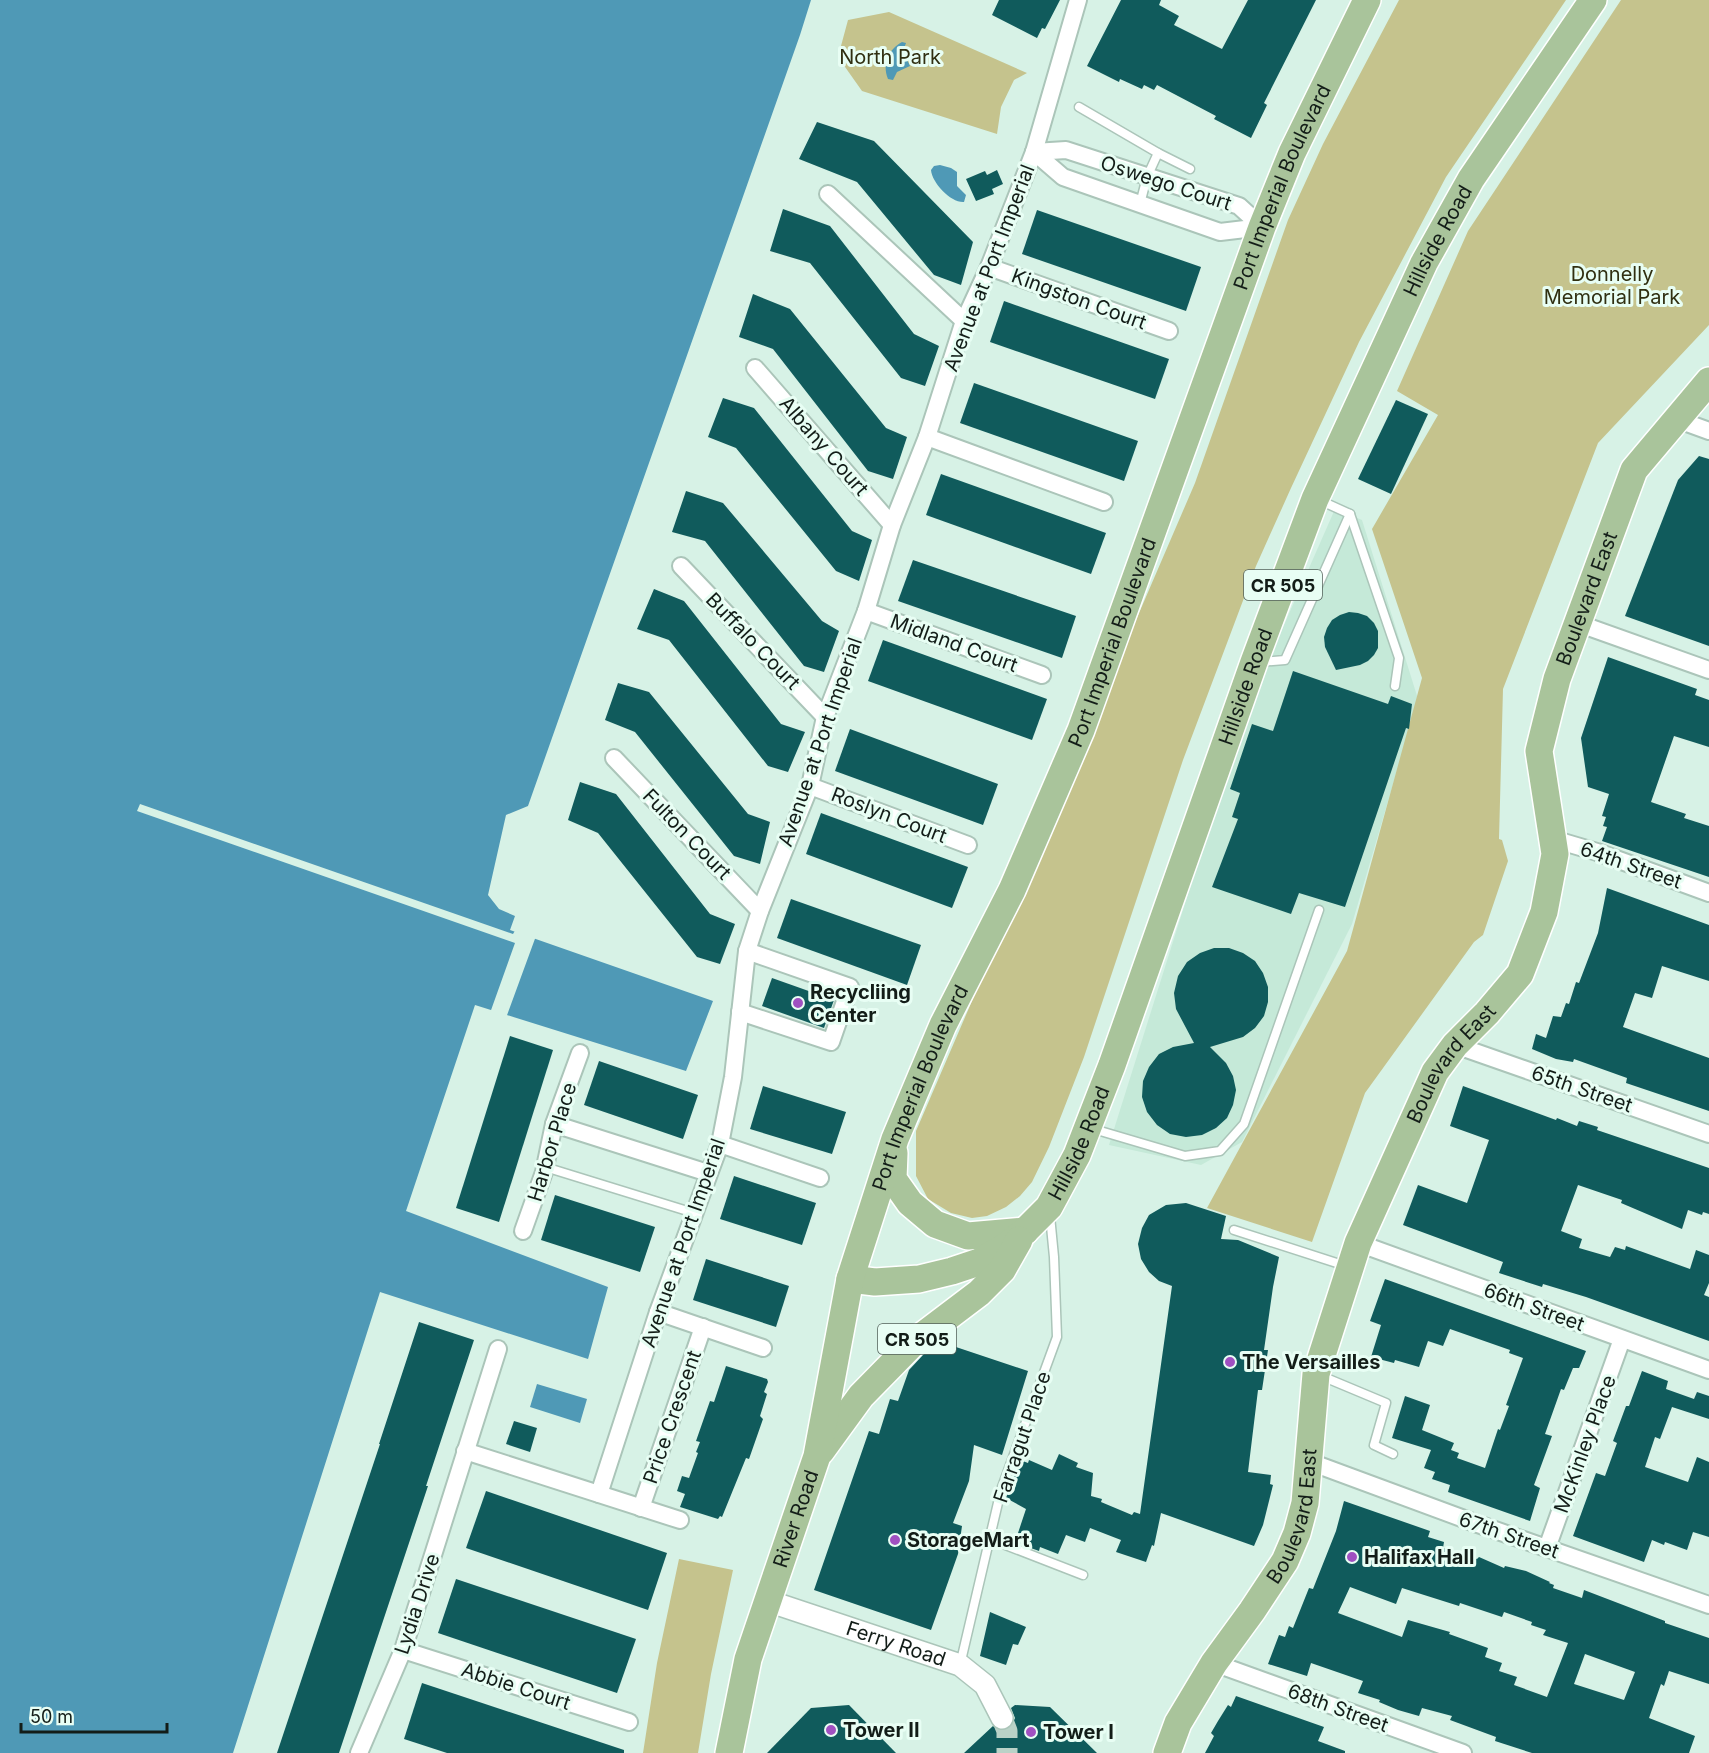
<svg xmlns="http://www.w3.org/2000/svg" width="1709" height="1753" viewBox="0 0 1709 1753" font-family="Inter,sans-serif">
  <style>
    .built { fill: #c5e9d8 }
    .green { fill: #c5c38d }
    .water { fill: #4f99b6 }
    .pier { fill: #d7f2e6 }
    .building { fill: #105b5c; fill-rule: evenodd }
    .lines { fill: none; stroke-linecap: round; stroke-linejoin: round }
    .tertiary-tunnel { stroke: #bad2c7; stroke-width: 21; stroke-dasharray: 21 10; stroke-linecap: butt }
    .service-casing { stroke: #abc5b9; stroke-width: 11 }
    .minor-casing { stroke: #abc5b9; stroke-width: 20 }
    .tertiary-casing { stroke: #abc5b9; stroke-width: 24 }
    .primary-casing { stroke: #fff; stroke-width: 30 }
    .service { stroke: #fff; stroke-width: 8 }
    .minor { stroke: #fff; stroke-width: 16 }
    .tertiary { stroke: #fff; stroke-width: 21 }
    .primary { stroke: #a9c49b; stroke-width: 27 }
    .poi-dot { fill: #a050c1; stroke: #e8fef4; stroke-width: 2 }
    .labels { text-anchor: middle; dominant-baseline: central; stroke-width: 6; stroke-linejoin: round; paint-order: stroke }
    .shield { fill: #e8fef4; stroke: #53605a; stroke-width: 1.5 }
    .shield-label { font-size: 18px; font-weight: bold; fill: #131d18 }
    .park-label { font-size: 20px; fill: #302f11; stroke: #e8fef4 }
    .street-label { font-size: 20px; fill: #131d18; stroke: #e8fef4 }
    .poi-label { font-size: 20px; font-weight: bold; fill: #131d18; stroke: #e8fef4; text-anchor: start }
  </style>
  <rect width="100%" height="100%" fill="#d7f2e6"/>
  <polygon class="built" points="1335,509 1362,520 1418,699 1352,924 1242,1142 1201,1165 1109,1145 1244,716"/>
  <g class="green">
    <polygon points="1399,0 1566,0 1446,177 1359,342 1291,488 1256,566 1183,760 1084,1057 1049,1147 1032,1182 1020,1196 1006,1207 987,1216 972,1218 951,1213 928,1199 916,1176 916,1131 1195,483 1288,220 1323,144"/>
    <polygon points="1621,0 1709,0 1709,325 1598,443 1503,689 1499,839 1502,840 1508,861 1483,935 1474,942 1365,1093 1312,1242 1207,1208 1347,951 1422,678 1372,529 1438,415 1397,391 1468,231"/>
    <polygon points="889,12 1027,73 1014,80 1001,107 997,134 862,91 838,57 848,20"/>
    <polygon points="679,1559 733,1570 711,1674 698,1753 643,1753 657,1663"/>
  </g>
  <g class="water">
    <polygon points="0,0 811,0 800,35 528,806 506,815 488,895 499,909 515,916 510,930 713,1001 686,1071 475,1005 406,1211 608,1287 588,1359 380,1292 233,1753 0,1753"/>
    <path d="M902,42L906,43L903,51L910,66L897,72L893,80L888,79C882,63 888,50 902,42Z"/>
    <path d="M940,165L951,168L957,172V186L966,195L964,202C951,203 932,183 931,170L934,166Z"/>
    <polygon points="537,1384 587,1399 580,1423 530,1407"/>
  </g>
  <polygon class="pier" points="140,804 513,934 516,929 536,936 506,1018 490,1013 515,943 137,811"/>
  <g class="building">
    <polygon points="999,0 1060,0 1045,29 1042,28 1037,38 992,15"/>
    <polygon points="1121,0 1161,0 1159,5 1179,16 1174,25 1222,49 1248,0 1316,0 1264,103 1267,105 1251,138 1214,119 1216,116 1157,85 1154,90 1144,85 1142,89 1120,79 1119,82 1087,66"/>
    <polygon points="817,122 874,141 973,242 961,285 934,275 857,182 799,159"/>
    <polygon points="997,170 1003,184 992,189 994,194 976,201 966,179 985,171 987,175"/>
    <polygon points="783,209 830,226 914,334 939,346 925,386 901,378 810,263 770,251"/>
    <polygon points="1037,210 1201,267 1186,311 1022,254"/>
    <polygon points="753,294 790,309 886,428 907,437 893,479 868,471 773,349 739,337"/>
    <polygon points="1004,301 1169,359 1155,399 990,342"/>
    <polygon points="974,383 1138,441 1124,481 960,423"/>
    <polygon points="723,398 754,408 852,531 872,540 859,581 836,571 736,448 708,437"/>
    <polygon points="1396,400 1428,414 1391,494 1358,479"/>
    <polygon points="1699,456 1709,459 1709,646 1625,616 1678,480"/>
    <polygon points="941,474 1106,533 1091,574 926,515"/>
    <polygon points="686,491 723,503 822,621 839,631 824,672 804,666 705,541 672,532"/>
    <polygon points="913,560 1076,616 1062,658 898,601"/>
    <polygon points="654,589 684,601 781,724 805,732 788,772 768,766 669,640 637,629"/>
    <polygon points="1349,612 1358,613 1367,616 1374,623 1378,631 1378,648 1374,655 1368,661 1360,665 1336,670 1325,647 1324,637 1327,628 1332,620 1340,615"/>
    <polygon points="883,640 1047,699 1032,740 868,681"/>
    <polygon points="1608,657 1697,689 1695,695 1709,700 1709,747 1674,736 1651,802 1686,814 1684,818 1709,826 1709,877 1602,841 1607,827 1603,826 1606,817 1602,816 1609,794 1588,787 1581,738"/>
    <polygon points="1293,671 1388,704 1391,696 1412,704 1409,729 1406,728 1345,907 1299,893 1291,914 1212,887 1238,819 1232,817 1240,793 1230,789 1252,724 1273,731"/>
    <polygon points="618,683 649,692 748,814 770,822 760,864 734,856 635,732 605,720"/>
    <polygon points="850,729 998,784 983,825 835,771"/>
    <polygon points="580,782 616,794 710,914 735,924 720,964 697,957 598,833 568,820"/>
    <polygon points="821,813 968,867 952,908 806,854"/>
    <polygon points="1607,888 1709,925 1709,981 1662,966 1652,998 1635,993 1623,1027 1709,1058 1709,1111 1626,1083 1627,1078 1574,1059 1573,1062 1556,1059 1532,1049 1536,1034 1546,1038 1553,1016 1561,1017 1566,1003 1569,1004 1576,982 1579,983 1598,933"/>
    <polygon points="791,899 921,945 907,985 777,938"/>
    <polygon points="1214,948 1229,948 1243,953 1255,961 1263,973 1268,987 1268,1002 1264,1016 1255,1028 1243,1037 1210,1047 1226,1063 1233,1076 1236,1090 1233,1105 1227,1118 1216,1128 1202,1135 1186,1137 1170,1134 1157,1125 1147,1112 1142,1097 1143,1081 1149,1067 1159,1054 1173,1047 1194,1043 1176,1009 1174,993 1178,976 1187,962 1200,953"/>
    <polygon points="772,978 834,1000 824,1028 762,1006"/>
    <polygon points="510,1036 553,1050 499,1222 456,1208"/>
    <polygon points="599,1061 698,1095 683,1139 584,1105"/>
    <polygon points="763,1086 846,1112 832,1154 750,1129"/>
    <polygon points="1463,1086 1556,1120 1557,1118 1577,1126 1579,1121 1598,1127 1597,1130 1709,1168 1709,1214 1703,1212 1702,1215 1688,1210 1682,1229 1621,1203 1622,1200 1578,1185 1561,1231 1582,1239 1579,1248 1610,1257 1615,1247 1625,1250 1626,1246 1690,1269 1696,1250 1709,1255 1709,1283 1704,1295 1709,1297 1709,1341 1586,1297 1543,1284 1542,1287 1499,1273 1503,1262 1403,1225 1418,1185 1467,1203 1489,1140 1450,1126"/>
    <polygon points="734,1176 816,1203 802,1245 720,1219"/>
    <polygon points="555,1195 655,1227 640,1272 541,1240"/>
    <polygon points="1186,1203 1226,1216 1221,1239 1238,1240 1279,1257 1273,1287 1264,1350 1268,1350 1262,1390 1258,1390 1248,1472 1271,1475 1270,1484 1273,1485 1263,1525 1254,1546 1161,1513 1154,1546 1152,1545 1146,1562 1116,1552 1121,1540 1090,1528 1085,1542 1066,1535 1058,1554 1040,1547 1039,1551 1015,1542 1026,1509 1006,1498 1020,1460 1028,1463 1029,1460 1052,1470 1059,1454 1078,1463 1076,1467 1093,1473 1091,1496 1102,1499 1101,1502 1132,1515 1134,1512 1140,1514 1172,1286 1159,1281 1149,1272 1141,1259 1138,1244 1142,1228 1149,1215 1166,1205"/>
    <polygon points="706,1259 789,1286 776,1327 693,1300"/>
    <polygon points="1385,1279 1586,1351 1579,1368 1573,1368 1564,1390 1561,1389 1545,1434 1552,1436 1534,1485 1540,1488 1530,1521 1448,1492 1450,1485 1432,1479 1435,1472 1424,1468 1431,1450 1392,1438 1405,1396 1430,1405 1422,1430 1454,1443 1451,1450 1459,1453 1457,1458 1485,1468 1498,1429 1500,1430 1509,1406 1506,1405 1523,1358 1509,1353 1510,1350 1450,1329 1443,1346 1428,1341 1419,1367 1395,1360 1394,1363 1371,1357 1381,1325 1370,1321"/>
    <polygon points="419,1322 474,1340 426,1486 428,1486 339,1753 277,1753 380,1444 379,1444"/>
    <polygon points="941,1342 1028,1371 1002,1455 974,1445 969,1481 953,1523 962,1526 958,1554 931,1630 814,1590 869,1431 879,1434 890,1399 898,1401 909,1370 923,1355"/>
    <polygon points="726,1366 767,1379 768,1382 764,1392 767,1394 760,1416 763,1419 749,1459 746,1458 722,1517 720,1516 718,1519 680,1507 685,1494 677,1491 682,1476 689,1478 698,1453 696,1452 700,1442 696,1441 710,1401 714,1402"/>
    <polygon points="1642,1371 1668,1381 1666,1389 1694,1399 1697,1392 1709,1396 1709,1419 1672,1407 1660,1439 1655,1437 1645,1467 1688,1482 1697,1457 1709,1462 1709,1537 1693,1532 1687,1550 1665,1542 1664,1545 1652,1540 1644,1562 1573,1536 1596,1473 1605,1476 1617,1443 1613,1441 1626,1406 1629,1406"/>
    <polygon points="514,1421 537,1428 530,1452 506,1444"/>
    <polygon points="486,1491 667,1553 648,1610 466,1548"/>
    <path d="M1344,1501L1430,1531L1428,1537L1444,1542L1443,1548L1477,1559L1479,1557L1504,1568L1505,1566L1526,1571L1550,1582L1549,1583L1554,1585L1553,1588L1582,1598L1584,1590L1665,1621V1623L1709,1638V1684L1669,1671L1664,1686L1661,1684L1649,1718L1695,1736L1689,1753H1532L1495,1741L1496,1737L1450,1720L1452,1716L1422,1708L1419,1716L1398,1710L1379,1702L1380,1700L1358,1693L1363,1681L1311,1663L1307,1676L1268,1664L1279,1635L1285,1637L1289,1626L1293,1628L1309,1588L1313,1589L1336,1531ZM1350,1587L1396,1604L1402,1588L1459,1606L1460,1603L1502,1617L1504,1612L1532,1622L1531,1625L1546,1630L1543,1635L1568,1643L1547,1697L1514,1685L1517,1677L1499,1671L1502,1663L1485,1657L1488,1648L1449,1634L1450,1632L1408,1620L1402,1637L1338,1613ZM1585,1654L1635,1672L1624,1700L1574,1684Z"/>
    <polygon points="456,1579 636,1639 617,1693 438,1633"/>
    <polygon points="990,1612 1026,1627 1018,1645 1013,1644 1006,1665 980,1656"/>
    <polygon points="422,1683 624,1750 624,1753 447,1753 404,1739"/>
    <polygon points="1236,1696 1324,1727 1318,1741 1345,1751 1345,1753 1205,1753 1214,1736 1211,1733 1218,1721 1228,1705 1231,1707"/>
    <polygon points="849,1705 896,1753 767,1753 811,1708"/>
    <polygon points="1015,1705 1050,1707 1097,1753 964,1753 993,1726 1002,1731 1012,1725 1015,1718 1011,1708"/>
  </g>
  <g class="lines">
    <polyline class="tertiary-tunnel" points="1002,1718 1007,1731 1007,1753"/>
    <g class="service-casing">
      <g id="service">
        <polyline points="1079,107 1158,153 1147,177 1140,204"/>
        <polyline points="1158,153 1190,169"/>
        <polyline points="1319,500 1350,514 1399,658 1395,686"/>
        <polyline points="1259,662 1285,660 1350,514"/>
        <polyline points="1090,1128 1185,1156 1220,1151 1244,1124 1319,910"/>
        <polyline points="545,1167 694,1213"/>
        <polyline points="1234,1230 1346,1266"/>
        <polyline points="1319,1375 1386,1403 1374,1445 1393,1454"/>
        <polyline points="990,1539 1083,1575"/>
        <polyline points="960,1665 1001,1490 1057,1337 1054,1257 1050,1216"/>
      </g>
    </g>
    <g class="minor-casing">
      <g id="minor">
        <polyline points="1034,152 1063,177 1220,232 1262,227"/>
        <polyline points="1034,152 1066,150 1239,206 1262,227"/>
        <polyline points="828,194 964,321"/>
        <polyline points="989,267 1169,331"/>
        <polyline points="755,368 892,525"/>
        <polyline points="1676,419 1709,431"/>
        <polyline points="927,437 1104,502"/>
        <polyline points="681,566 825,717"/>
        <polyline points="866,611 1042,675"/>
        <polyline points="1577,623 1709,670"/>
        <polyline points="614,758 760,911"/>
        <polyline points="810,786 968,845"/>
        <polyline points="1553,839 1597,852 1709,893"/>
        <polyline points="740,1012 831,1042 850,987 747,951"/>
        <polyline points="1455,1045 1709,1134"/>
        <polyline points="554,1124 708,1173"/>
        <polyline points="720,1144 820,1178"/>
        <polyline points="523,1231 544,1172 554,1124 580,1053"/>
        <polyline points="1358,1243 1709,1370"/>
        <polyline points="658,1312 763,1348"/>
        <polyline points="465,1451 680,1520"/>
        <polyline points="1310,1462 1475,1523 1709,1605"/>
        <polyline points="599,1494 658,1312 720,1144 733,1077 747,951 760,911 810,786 825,717 866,611 892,525 927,437 964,321 989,267 1034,152 1078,0"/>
        <polyline points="641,1508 703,1327"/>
        <polyline points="1547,1548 1622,1339"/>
        <polyline points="403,1650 629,1722"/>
        <polyline points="1214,1663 1463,1753"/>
        <polyline points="359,1753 403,1650 498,1349"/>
      </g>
    </g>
    <g class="tertiary-casing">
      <g id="tertiary">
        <path id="s1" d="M768,1601L960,1665L985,1685L1002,1718"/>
      </g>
    </g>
    <g class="primary-casing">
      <g id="primary">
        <polyline points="894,1153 893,1179 910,1203 935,1224 968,1236 1025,1231"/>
        <path id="s2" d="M850,1279L875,1282L919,1279L952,1271L979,1262L1006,1246L1025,1231L1049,1207L1077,1155L1112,1065L1254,662L1315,499L1424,263L1471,179L1593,0"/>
        <polyline points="821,1451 861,1396 913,1343 979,1293 1002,1270 1019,1240"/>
        <path id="s3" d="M729,1753L748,1659L817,1456L850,1279L895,1139L943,1025L1012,890L1081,730L1262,227L1292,153L1367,0"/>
        <path id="s4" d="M1167,1753L1178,1723L1214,1663L1252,1611L1285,1561L1297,1533L1305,1503L1316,1374L1358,1243L1435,1072L1455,1045L1487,1013L1520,974L1544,912L1555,854L1539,751L1557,679L1634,470L1709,381"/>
      </g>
    </g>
    <use href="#service" class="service"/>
    <use href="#minor" class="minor"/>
    <use href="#tertiary" class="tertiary"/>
    <use href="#primary" class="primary"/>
  </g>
  <g class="poi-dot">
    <circle cx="798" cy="1003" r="6"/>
    <circle cx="1230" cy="1362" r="6"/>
    <circle cx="895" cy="1540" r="6"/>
    <circle cx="1352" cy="1557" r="6"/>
    <circle cx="831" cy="1730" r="6"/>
    <circle cx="1031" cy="1732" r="6"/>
  </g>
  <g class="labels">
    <g class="shield">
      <rect x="1244" y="570" width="78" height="30" rx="4.5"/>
      <rect x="878" y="1324" width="78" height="30" rx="4.5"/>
    </g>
    <g class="shield-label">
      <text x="1283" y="585">CR 505</text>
      <text x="917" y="1339">CR 505</text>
    </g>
    <g class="park-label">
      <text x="890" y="57">North Park</text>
      <text x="1612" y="274">Donnelly<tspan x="1612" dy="23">Memorial Park</tspan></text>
    </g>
    <g class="street-label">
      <text transform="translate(1166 183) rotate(18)">Oswego Court</text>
      <text stroke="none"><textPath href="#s3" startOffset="1666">Port Imperial Boulevard</textPath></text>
      <text stroke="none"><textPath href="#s2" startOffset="1264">Hillside Road</textPath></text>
      <text transform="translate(989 268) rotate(-69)">Avenue at Port Imperial</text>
      <text transform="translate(1079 299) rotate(20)">Kingston Court</text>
      <text transform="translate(824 446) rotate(49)">Albany Court</text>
      <text stroke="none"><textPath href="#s4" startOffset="1262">Boulevard East</textPath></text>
      <text transform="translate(753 641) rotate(46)">Buffalo Court</text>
      <text stroke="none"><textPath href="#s3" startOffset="1180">Port Imperial Boulevard</textPath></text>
      <text transform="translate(954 643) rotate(20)">Midland Court</text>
      <text stroke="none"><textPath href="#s2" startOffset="778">Hillside Road</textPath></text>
      <text transform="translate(820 742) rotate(-71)">Avenue at Port Imperial</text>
      <text transform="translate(889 815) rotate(21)">Roslyn Court</text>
      <text transform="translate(687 834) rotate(46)">Fulton Court</text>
      <text transform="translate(1631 865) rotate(19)">64th Street</text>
      <text stroke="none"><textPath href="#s4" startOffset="758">Boulevard East</textPath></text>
      <text stroke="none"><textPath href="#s3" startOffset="694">Port Imperial Boulevard</textPath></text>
      <text transform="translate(1582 1089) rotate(19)">65th Street</text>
      <text transform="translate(552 1142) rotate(-73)">Harbor Place</text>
      <text stroke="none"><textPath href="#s2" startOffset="292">Hillside Road</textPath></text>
      <text transform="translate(683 1243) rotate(-71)">Avenue at Port Imperial</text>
      <text transform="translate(1534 1307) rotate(20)">66th Street</text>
      <text transform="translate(672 1417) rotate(-71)">Price Crescent</text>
      <text transform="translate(1022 1437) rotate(-71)">Farragut Place</text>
      <text transform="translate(1585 1444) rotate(-70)">McKinley Place</text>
      <text stroke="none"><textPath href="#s4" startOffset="272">Boulevard East</textPath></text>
      <text stroke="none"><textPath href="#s3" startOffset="244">River Road</textPath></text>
      <text transform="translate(1509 1535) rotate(19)">67th Street</text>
      <text transform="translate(417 1604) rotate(-72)">Lydia Drive</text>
      <text stroke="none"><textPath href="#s1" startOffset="135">Ferry Road</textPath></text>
      <text transform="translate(516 1686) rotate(18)">Abbie Court</text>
      <text transform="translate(1338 1708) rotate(20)">68th Street</text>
    </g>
    <g class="poi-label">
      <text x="810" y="992">Recycliing<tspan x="810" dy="23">Center</tspan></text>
      <text x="1242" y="1362">The Versailles</text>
      <text x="907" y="1540">StorageMart</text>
      <text x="1364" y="1557">Halifax Hall</text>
      <text x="843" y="1730">Tower II</text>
      <text x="1043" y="1732">Tower I</text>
    </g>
  </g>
  <path d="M21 1723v9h146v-9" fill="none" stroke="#131d18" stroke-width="3"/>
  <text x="30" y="1723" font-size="18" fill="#131d18" stroke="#e8fef4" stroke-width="4.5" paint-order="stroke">50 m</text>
</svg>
